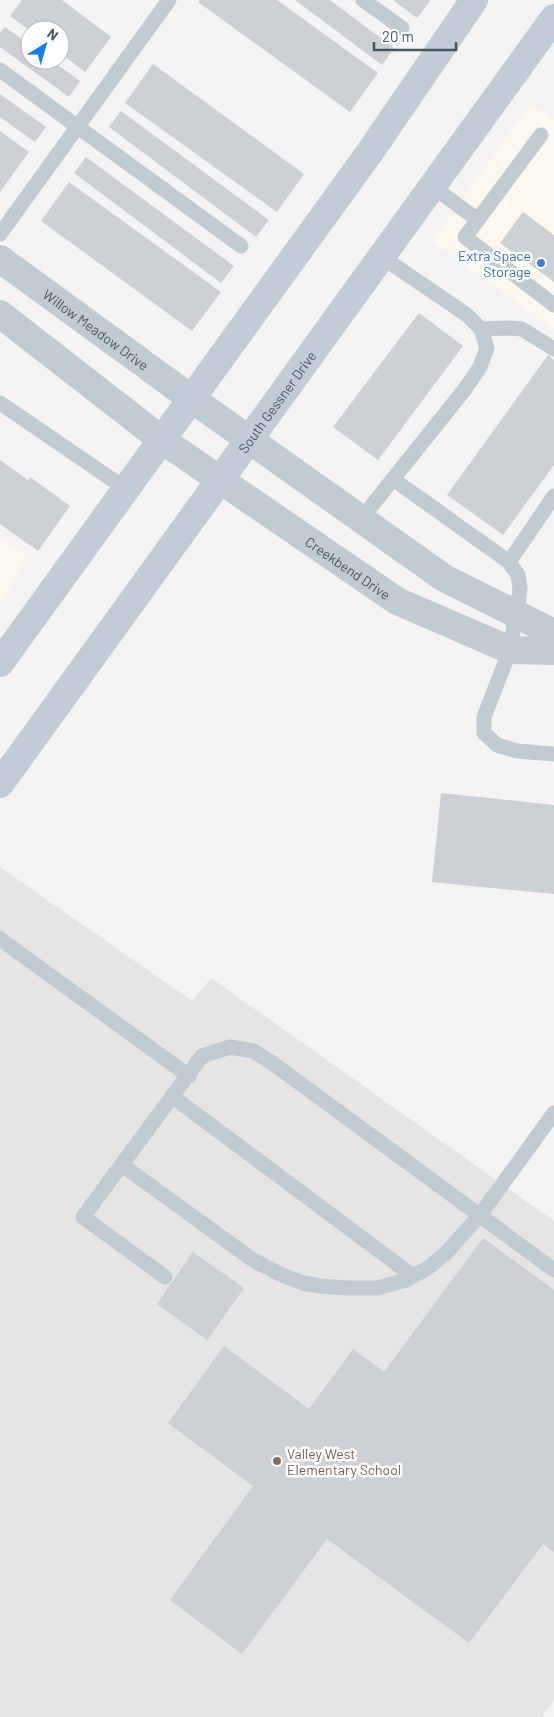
<svg xmlns="http://www.w3.org/2000/svg" width="554" height="1717" viewBox="0 0 554 1717" font-family="Barlow,sans-serif">
  <style>
    .commercial { fill: #fdf8ef }
    .education { fill: #e6e4e5 }
    .building { fill: #cdd0d5 }
    .lines { fill: none; stroke-linecap: round; stroke-linejoin: round }
    .service { stroke: #c1cbd2; stroke-width: 15 }
    .tertiary { stroke: #c1cbd2; stroke-width: 28 }
    .secondary { stroke: #c1ccd6; stroke-width: 28 }
    .shop-dot { fill: #3f7fe0; stroke: #fff; stroke-width: 2 }
    .education-dot { fill: #8d6e63; stroke: #fff; stroke-width: 2 }
    .labels { text-anchor: middle; dominant-baseline: central; stroke-width: 5; stroke-linejoin: round; paint-order: stroke }
    .shop-label { font-size: 14px; fill: #366cbe; stroke: #fff; text-anchor: end }
    .street-label { font-size: 14px; fill: #4a5761; stroke: #fff }
    .education-label { font-size: 14px; fill: #785e54; stroke: #fff; text-anchor: start }
  </style>
  <rect width="100%" height="100%" fill="#f5f3f3"/>
  <g class="commercial">
    <polygon points="531,104 554,120 554,329 432,241"/>
    <polygon points="0,538 27,556 0,605"/>
  </g>
  <polygon class="education" points="0,867 192,1001 211,978 554,1221 554,1700 542,1717 0,1717"/>
  <g class="building">
    <polygon points="22,0 62,0 111,37 85,72 60,53 60,30 29,30 10,16"/>
    <polygon points="200,0 277,0 378,73 350,112 198,2"/>
    <polygon points="295,0 330,0 394,48 382,65"/>
    <polygon points="393,0 428,0 430,1 417,18"/>
    <polygon points="5,27 30,45 30,60 51,60 80,81 69,97 0,47 0,33"/>
    <polygon points="153,64 304,174 277,212 125,103"/>
    <polygon points="0,94 46,127 35,142 0,117"/>
    <polygon points="121,111 269,220 256,237 109,127"/>
    <polygon points="0,131 29,152 0,192"/>
    <polygon points="86,157 234,266 221,283 74,173"/>
    <polygon points="69,182 221,292 192,331 41,221"/>
    <polygon points="523,212 554,235 554,282 500,243"/>
    <polygon points="419,313 463,346 378,460 333,427"/>
    <polygon points="548,355 554,360 554,465 503,535 447,495"/>
    <polygon points="0,460 28,480 30,477 70,506 38,551 0,524"/>
    <polygon points="441,793 554,805 554,894 432,882"/>
    <polygon points="483,1238 554,1290 554,1552 543,1544 469,1643 327,1539 242,1654 170,1600 253,1486 168,1423 224,1346 309,1409 353,1349 384,1372"/>
    <polygon points="193,1252 244,1288 207,1340 157,1304"/>
  </g>
  <g class="lines">
    <g class="service">
      <polyline points="363,0 402,28"/>
      <polyline points="0,70 241,246"/>
      <polyline points="541,135 465,237 554,305"/>
      <polyline points="433,187 478,220"/>
      <polyline points="0,234 169,0"/>
      <polyline points="481,329 508,328 522,329 554,349"/>
      <polyline points="0,403 126,489"/>
      <polyline points="393,479 509,562 518,575 520,588 519,598 510,650 484,717 484,733 497,745 517,751 554,754"/>
      <polyline points="361,519 465,389 480,367 487,348 481,329 467,315 382,257"/>
      <polyline points="509,562 554,496"/>
      <polyline points="0,939 189,1076"/>
      <polyline points="173,1097 413,1276"/>
      <polyline points="122,1165 253,1260 280,1274 303,1283 320,1286 347,1288 377,1288 406,1280 428,1268 446,1253 480,1215 554,1113"/>
      <polyline points="165,1277 83,1217 202,1056 230,1047 253,1051 271,1062 554,1270"/>
    </g>
    <g class="tertiary">
      <path id="s1" d="M0,259L192,399L444,578L554,633"/>
      <path id="s2" d="M0,314L162,440L397,601L510,650L554,651"/>
    </g>
    <g class="secondary">
      <polyline points="0,663 370,152 474,0"/>
      <path id="s3" d="M0,784L554,18"/>
    </g>
  </g>
  <circle class="shop-dot" cx="541" cy="263" r="5"/>
  <circle class="education-dot" cx="277" cy="1461" r="5"/>
  <g class="labels">
    <g class="shop-label">
      <text x="531" y="255">Extra Space<tspan x="531" dy="16">Storage</tspan></text>
    </g>
    <g class="street-label">
      <text stroke="none"><textPath href="#s1" startOffset="119">Willow Meadow Drive</textPath></text>
      <text stroke="none"><textPath href="#s3" startOffset="472">South Gessner Drive</textPath></text>
      <text stroke="none"><textPath href="#s2" startOffset="431">Creekbend Drive</textPath></text>
    </g>
    <g class="education-label">
      <text x="287" y="1453">Valley West<tspan x="287" dy="16">Elementary School</tspan></text>
    </g>
  </g>
  <g transform="translate(45 45) rotate(37)"><circle r="24" fill="#ffffff" stroke="#b7bcc0"/>
  <path d="M0-4L9 19L0 12L-9 19Z" fill="#1a7ee8"/>
  <text y="-8" font-size="14" font-weight="bold" text-anchor="middle" fill="#4a5761">N</text>
  </g>
  <path d="M374 42v8h82v-8" fill="none" stroke="#4a5761" stroke-width="2.5"/>
  <text x="382" y="42" font-size="15" fill="#4a5761" stroke="#ffffff" stroke-width="4" paint-order="stroke">20 m</text>
</svg>
